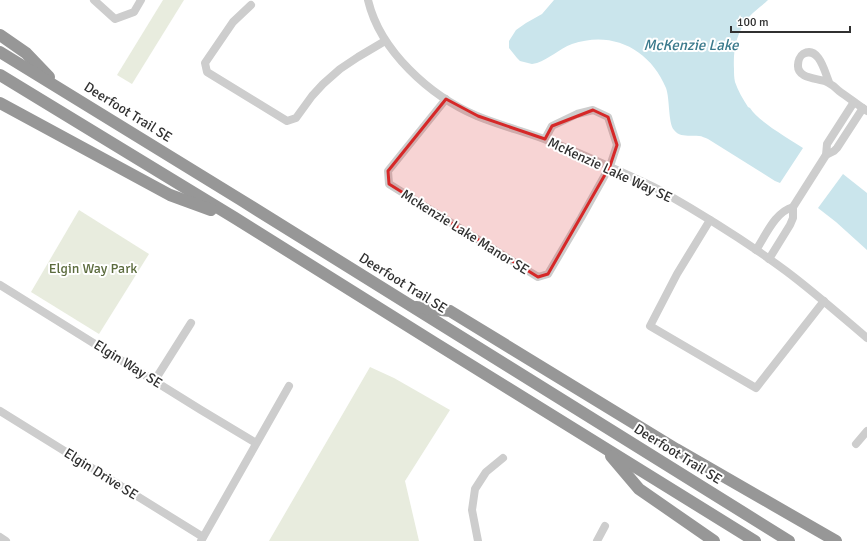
<svg xmlns="http://www.w3.org/2000/svg" width="867" height="541" viewBox="0 0 867 541" font-family="Signika,sans-serif">
  <style>
    .green { fill: #e8ecde }
    .water { fill: #cae5ec }
    .lines { fill: none; stroke-linecap: round; stroke-linejoin: round }
    .minor { stroke: #cdcdcd; stroke-width: 8 }
    .highway { stroke: #979797; stroke-width: 12 }
    .marked { fill: #d62828; fill-opacity: 0.2; stroke: #d62828; stroke-width: 3; stroke-linejoin: round }
    .labels { text-anchor: middle; dominant-baseline: central; stroke-width: 4; stroke-linejoin: round; paint-order: stroke }
    .street-label { font-size: 14px; fill: #303030; stroke: #fff }
    .park-label { font-size: 14px; fill: #5b6b3d; stroke: #fff }
    .water-label { font-size: 15px; font-style: italic; fill: #3b7a8c; stroke: #fff }
  </style>
  <rect width="100%" height="100%" fill="#fff"/>
  <g class="green">
    <polygon points="163,0 184,0 132,84 117,75"/>
    <polygon points="79,210 149,254 99,334 31,292"/>
    <polygon points="370,367 394,378 450,410 405,481 419,541 269,541"/>
  </g>
  <g class="water">
    <path d="M554,0H768C762,6 755,10 749,17C736,33 733,50 734,69C734,73 734,78 735,82C738,91 743,99 748,107L750,108C759,122 788,138 803,148L780,183L775,181L708,139C705,138 702,136 699,136C691,135 680,138 674,130C668,123 670,99 666,88C650,49 612,30 572,44C559,49 549,59 537,63L532,64L520,61L517,58L509,48V41L516,30L526,23L542,14Z"/>
    <polygon points="843,174 867,193 867,250 836,222 818,208"/>
  </g>
  <g class="lines">
    <g class="minor">
      <polyline points="94,0 115,19 134,12 141,0"/>
      <path d="M368,0C380,51 430,96 477,116C499,125 522,131 544,139C573,150 602,163 630,176C641,181 653,186 663,192C705,216 747,242 786,271C814,292 840,315 867,338"/>
      <polyline points="251,5 233,22 205,63 207,72 287,121 296,118 312,96 323,84 340,69 358,57 385,41"/>
      <path d="M829,82C825,73 819,45 803,54C800,56 798,61 798,65C797,79 818,78 827,82C831,84 836,88 839,91C849,98 858,105 867,111"/>
      <polyline points="446,99 388,171 389,184 538,277 548,274 581,218 610,166 617,145 608,117 593,110 577,114 552,126 545,139"/>
      <polyline points="826,155 834,151 837,148 863,108"/>
      <polyline points="710,220 677,274 650,326 756,388 824,301"/>
      <path d="M756,250C766,235 775,212 793,207"/>
      <polyline points="769,259 790,225 793,218 793,207 826,155 827,144 854,102"/>
      <polyline points="0,285 201,410 256,443"/>
      <polyline points="155,380 191,323"/>
      <polyline points="0,411 203,537"/>
      <polyline points="856,444 867,431"/>
      <polyline points="0,537 6,541"/>
      <polyline points="201,541 289,386"/>
      <polyline points="478,541 472,510 475,489 486,472 503,458"/>
      <polyline points="597,541 605,526"/>
    </g>
    <g class="highway">
      <polyline points="0,35 26,53 49,77"/>
      <polyline points="0,52 241,200 789,541"/>
      <polyline points="0,75 235,218 435,343 755,541"/>
      <polyline points="0,103 170,195 211,210"/>
      <polyline points="416,307 450,311 676,449 836,541"/>
      <polyline points="611,456 639,489 714,541"/>
    </g>
  </g>
  <path class="marked" d="M446,99L478,116L545,139L552,126L593,110L608,117L617,145L610,166L548,274L538,277L389,184L388,171Z"/>
  <g class="labels">
    <g class="street-label">
      <text transform="translate(128 112) rotate(32)">Deerfoot Trail SE</text>
      <text transform="translate(610 170) rotate(25)">McKenzie Lake Way SE</text>
      <text transform="translate(465 232) rotate(32)">Mckenzie Lake Manor SE</text>
      <text transform="translate(403 283) rotate(32)">Deerfoot Trail SE</text>
      <text transform="translate(128 364) rotate(32)">Elgin Way SE</text>
      <text transform="translate(678 454) rotate(32)">Deerfoot Trail SE</text>
      <text transform="translate(101 474) rotate(32)">Elgin Drive SE</text>
    </g>
    <g class="park-label">
      <text x="93" y="268">Elgin Way Park</text>
    </g>
    <g class="water-label">
      <text x="691" y="45">McKenzie Lake</text>
    </g>
  </g>
  <path d="M731 26v6h119v-6" fill="none" stroke="#303030" stroke-width="2"/>
  <text x="737" y="26" font-size="12" fill="#303030" stroke="#ffffff" stroke-width="3" paint-order="stroke">100 m</text>
</svg>
